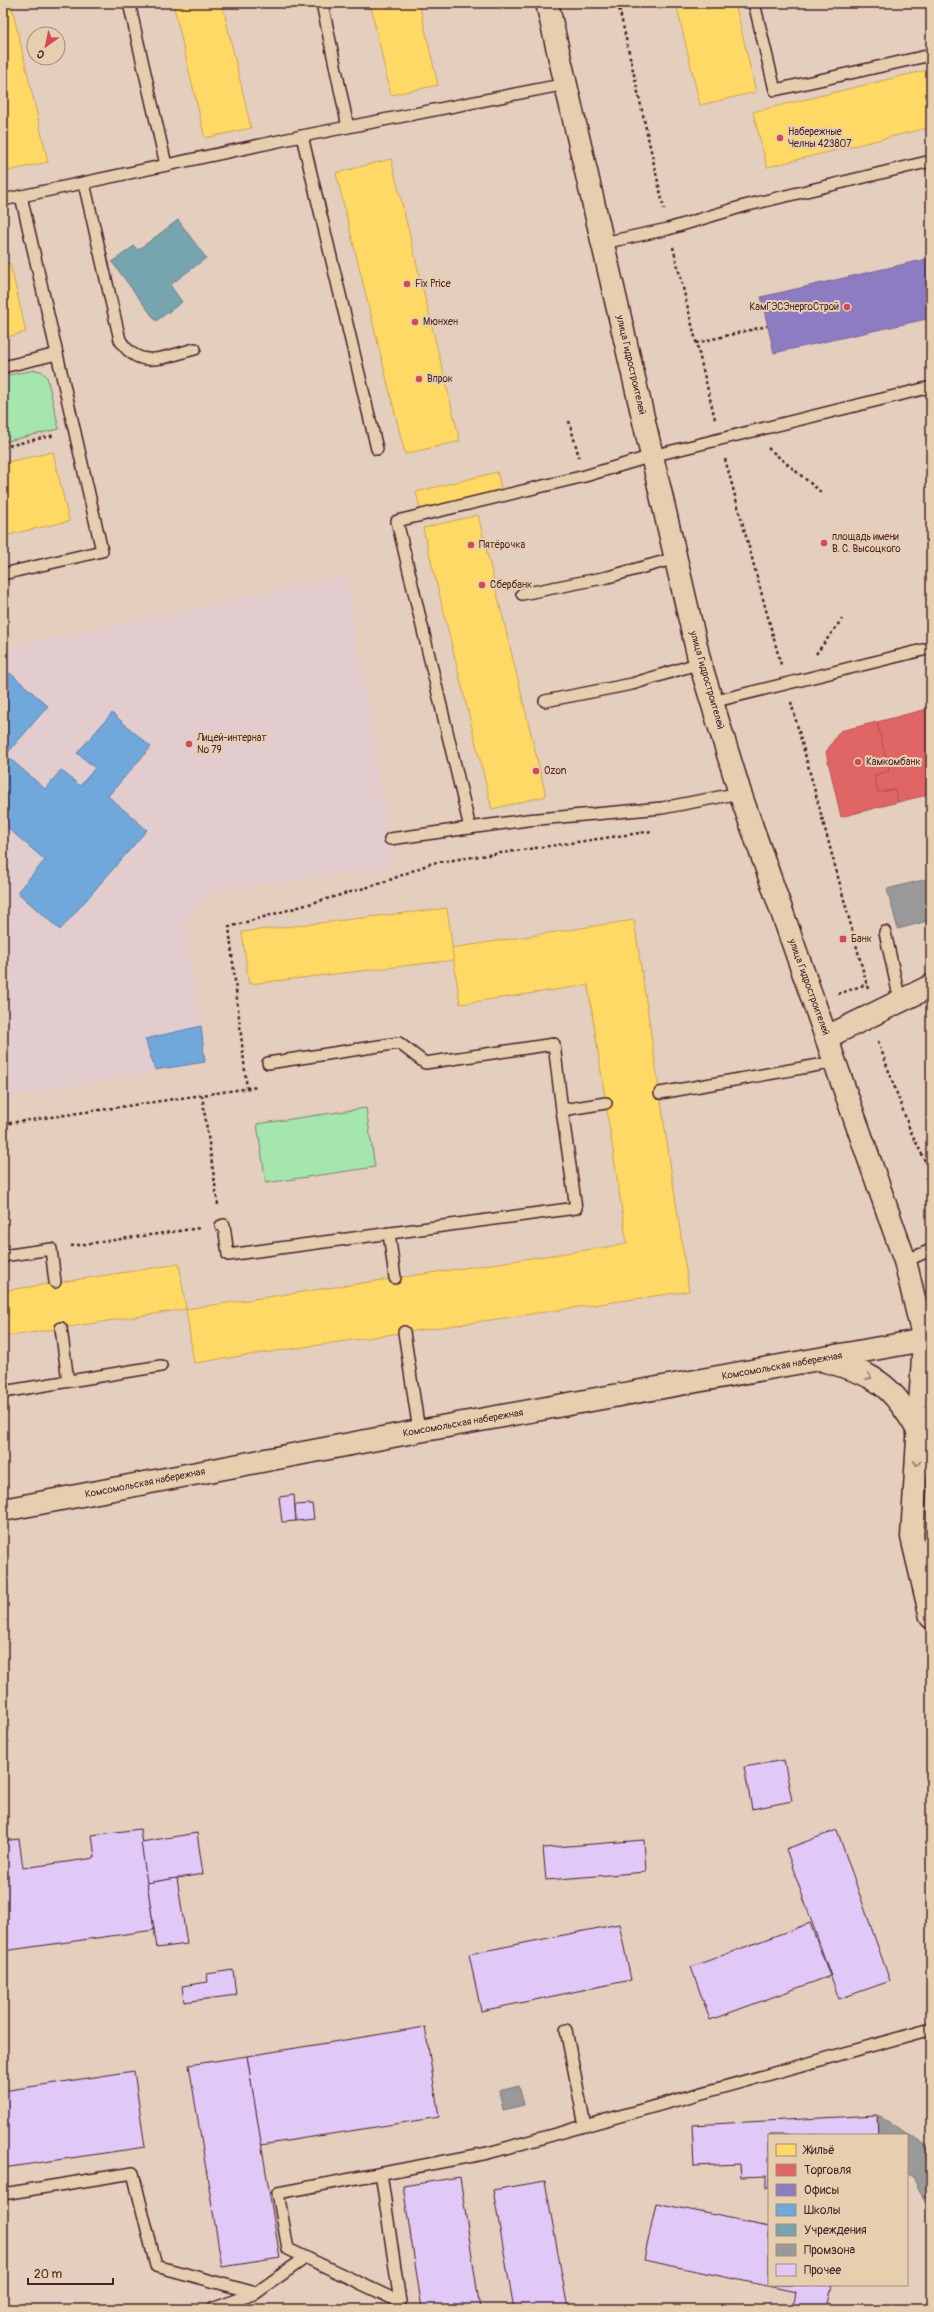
<svg xmlns="http://www.w3.org/2000/svg" width="934" height="2312" viewBox="0 0 934 2312" font-family="Pangolin,sans-serif">
  <style>
    .built { fill: #e3ccce }
    .green { fill: #a5e5ae; stroke: #78826c }
    .homes { fill: #ffd966; stroke: #c9a154 }
    .shops { fill: #e06666; stroke: #b35154 }
    .offices { fill: #8e7cc3; stroke: #7a6095 }
    .schools { fill: #6fa8dc; stroke: #647fa7 }
    .public { fill: #76a5af; stroke: #697d87 }
    .industry { fill: #999; stroke: #817478 }
    .building { fill: #e0c8f7; stroke: #4a1f2b }
    .lines { fill: none; stroke-linecap: round; stroke-linejoin: round }
    .service-casing { stroke: #4a1f2b; stroke-width: 14 }
    .minor-casing { stroke: #4a1f2b; stroke-width: 25 }
    .tertiary-casing { stroke: #4a1f2b; stroke-width: 25 }
    .secondary-casing { stroke: #4a1f2b; stroke-width: 25 }
    .path { stroke: #4a1f2b; stroke-width: 2.5; stroke-dasharray: 3 3; stroke-linecap: butt }
    .service { stroke: #e5cfaf; stroke-width: 11 }
    .minor { stroke: #e5cfaf; stroke-width: 22 }
    .tertiary { stroke: #e5cfaf; stroke-width: 22 }
    .secondary { stroke: #e5cfaf; stroke-width: 22 }
    .oneway { stroke: #98776d }
    .poi-dot { fill: #d1495b; stroke: #e5cfaf; stroke-width: 1.5 }
    .labels { text-anchor: middle; dominant-baseline: central; stroke-width: 4; stroke-linejoin: round; paint-order: stroke }
    .poi-label { font-size: 10px; fill: #4a1f2b; stroke: #e5cfaf; text-anchor: start }
    .street-label { font-size: 10px; fill: #4a1f2b; stroke: #e5cfaf }
  </style>
  <rect width="100%" height="100%" fill="#e4cebd"/>
  <filter id="ink" filterUnits="userSpaceOnUse"><feTurbulence type="fractalNoise" baseFrequency=".025" numOctaves="2"/><feDisplacementMap in="SourceGraphic" scale="8" xChannelSelector="R" yChannelSelector="G"/><feConvolveMatrix kernelMatrix="1 2 1 2 8 2 1 2 1" color-interpolation-filters="sRGB"/></filter>
  <g filter="url(#ink)">
    <polygon class="built" points="346,575 394,866 213,891 184,923 204,1043 202,1045 205,1062 155,1070 155,1072 3,1097 3,649"/>
    <g class="green">
      <polygon points="35,370 41,371 47,377 59,429 3,442 3,376"/>
      <polygon points="366,1108 375,1167 266,1183 257,1124"/>
    </g>
    <g class="homes">
      <polygon points="3,3 11,3 48,162 3,172"/>
      <polygon points="173,3 222,3 251,128 205,138"/>
      <polygon points="370,3 419,3 438,85 391,95"/>
      <polygon points="676,3 735,3 756,92 700,105"/>
      <polygon points="931,69 931,127 767,167 753,112"/>
      <polygon points="391,159 460,441 405,454 336,173"/>
      <polygon points="10,263 26,332 3,338 3,265"/>
      <polygon points="53,452 69,521 3,536 3,463"/>
      <polygon points="497,472 502,492 421,512 416,492"/>
      <polygon points="478,515 546,796 492,809 423,528"/>
      <polygon points="447,908 454,960 249,984 242,932"/>
      <polygon points="634,920 689,1291 194,1363 186,1309 627,1244 588,985 460,1004 452,948"/>
      <polygon points="179,1264 186,1309 3,1337 3,1291"/>
    </g>
    <g class="shops">
      <polygon points="931,708 931,794 898,802 895,789 878,793 874,775 889,771 877,722"/>
      <polygon points="877,722 889,771 874,775 878,793 895,789 898,802 841,817 826,752 840,731"/>
    </g>
    <polygon class="offices" points="931,258 931,318 774,353 761,297"/>
    <g class="schools">
      <polygon points="10,673 48,706 6,755 45,789 61,770 80,786 95,768 77,753 112,713 151,747 108,796 147,830 60,930 17,892 45,860 3,824 3,681"/>
      <polygon points="201,1026 205,1062 155,1070 145,1039"/>
    </g>
    <polygon class="public" points="178,220 206,258 170,285 182,302 156,321 112,262 134,246 138,250"/>
    <g class="industry">
      <polygon points="931,878 931,920 898,929 887,889"/>
      <polygon points="519,2086 524,2105 503,2110 499,2091"/>
      <polygon points="877,2115 931,2147 931,2215 913,2177 907,2174 907,2135 878,2135"/>
    </g>
    <g class="building">
      <polygon points="931,1082 931,1093 927,1084"/>
      <polygon points="294,1495 296,1521 282,1522 279,1497"/>
      <polygon points="312,1504 314,1519 296,1521 295,1505"/>
      <polygon points="784,1760 792,1801 752,1809 744,1767"/>
      <polygon points="140,1829 154,1930 3,1951 3,1841 19,1839 23,1868 95,1858 92,1835"/>
      <polygon points="837,1830 890,1981 839,1999 786,1849"/>
      <polygon points="197,1833 203,1874 147,1883 141,1842"/>
      <polygon points="644,1840 646,1872 546,1880 543,1848"/>
      <polygon points="177,1878 187,1944 157,1948 147,1883"/>
      <polygon points="810,1923 830,1976 710,2020 691,1967"/>
      <polygon points="619,1924 631,1980 481,2011 469,1954"/>
      <polygon points="233,1970 236,1995 184,2002 182,1986 208,1982 207,1974"/>
      <polygon points="425,2027 439,2117 261,2145 247,2056"/>
      <polygon points="247,2056 280,2258 222,2267 189,2065"/>
      <polygon points="134,2071 145,2147 3,2168 3,2091"/>
      <polygon points="877,2115 878,2135 769,2135 769,2188 766,2188 766,2176 741,2177 740,2164 694,2166 692,2125"/>
      <polygon points="460,2177 480,2309 422,2309 403,2186"/>
      <polygon points="545,2181 568,2309 514,2309 493,2190"/>
      <polygon points="656,2203 769,2226 769,2285 832,2285 827,2309 793,2309 796,2292 644,2260"/>
    </g>
    <g class="lines">
      <g class="service-casing">
        <g id="service">
          <polyline points="129,3 166,165"/>
          <polyline points="322,3 348,127"/>
          <polyline points="754,3 775,90 931,55"/>
          <polyline points="302,136 377,449"/>
          <path d="M84,183L120,340C140,372 165,356 195,349"/>
          <polyline points="3,200 302,136 566,84"/>
          <polyline points="603,243 668,229 744,206 931,161"/>
          <polyline points="3,367 57,354"/>
          <polyline points="3,574 102,551 21,196"/>
          <polyline points="522,594 608,577 676,558"/>
          <polyline points="545,701 632,684 700,663"/>
          <polyline points="712,702 931,648"/>
          <polyline points="470,828 397,521 585,476 652,456 931,387"/>
          <polyline points="390,839 527,820 662,808 740,793"/>
          <polyline points="885,932 900,1001"/>
          <polyline points="268,1063 399,1043 425,1063 554,1044 562,1110"/>
          <polyline points="660,1093 836,1062"/>
          <polyline points="221,1226 224,1225 228,1255 576,1208 562,1110 606,1103"/>
          <polyline points="389,1233 395,1278"/>
          <polyline points="3,1256 51,1249 55,1282"/>
          <polyline points="905,1261 931,1250"/>
          <polyline points="61,1328 68,1381"/>
          <polyline points="404,1332 419,1431"/>
          <polyline points="3,1392 161,1366"/>
          <polyline points="566,2030 585,2126"/>
          <polyline points="381,2173 400,2302 288,2249 278,2193 488,2153 931,2029"/>
          <polyline points="3,2194 133,2173 156,2266 256,2293 305,2258"/>
          <polyline points="212,2309 256,2293"/>
        </g>
      </g>
      <g class="minor-casing">
        <polyline id="minor" points="827,1037 931,986"/>
      </g>
      <g class="tertiary-casing">
        <g id="tertiary">
          <path d="M825,1361C876,1374 892,1385 919,1432"/>
          <polyline points="3,1510 419,1431 924,1340"/>
        </g>
      </g>
      <g class="secondary-casing">
        <polyline id="secondary" points="547,3 700,663 740,793 905,1261 924,1340 912,1537 931,1617"/>
      </g>
      <g class="path">
        <polyline points="618,3 664,209"/>
        <polyline points="673,247 715,419"/>
        <polyline points="696,343 767,326"/>
        <polyline points="569,421 579,457"/>
        <polyline points="3,447 55,435"/>
        <polyline points="768,448 822,493"/>
        <polyline points="725,459 781,665"/>
        <polyline points="816,654 842,619"/>
        <polyline points="791,702 868,989"/>
        <polyline points="838,994 867,984"/>
        <polyline points="878,1041 910,1130 931,1173"/>
        <polyline points="247,1089 229,927 382,883 432,863 653,831"/>
        <polyline points="202,1095 218,1205"/>
        <polyline points="3,1124 257,1087"/>
        <polyline points="71,1246 200,1228"/>
      </g>
      <use href="#service" class="service"/>
      <use href="#minor" class="minor"/>
      <use href="#tertiary" class="tertiary"/>
      <use href="#secondary" class="secondary"/>
    </g>
    <defs><path id="oneway-chevron" d="M-2-3.5L2.5 0L-2 3.5" fill="none" stroke-width="1.6" stroke-linecap="round" stroke-linejoin="round"/></defs>
    <g class="oneway">
      <use href="#oneway-chevron" transform="translate(869 1377) rotate(27)"/>
      <use href="#oneway-chevron" transform="translate(917 1463) rotate(94)"/>
    </g>
  </g>
  <g class="poi-dot">
    <circle cx="780" cy="138" r="4"/>
    <circle cx="407" cy="284" r="4"/>
    <circle cx="847" cy="307" r="4"/>
    <circle cx="415" cy="322" r="4"/>
    <circle cx="419" cy="379" r="4"/>
    <circle cx="824" cy="543" r="4"/>
    <circle cx="471" cy="545" r="4"/>
    <circle cx="482" cy="585" r="4"/>
    <circle cx="189" cy="744" r="4"/>
    <circle cx="858" cy="762" r="4"/>
    <circle cx="536" cy="771" r="4"/>
    <rect x="839" y="935" width="8" height="8" rx="2"/>
  </g>
  <g class="labels">
    <g class="poi-label">
      <text x="788" y="132">Набережные<tspan x="788" dy="12">Челны 423807</tspan></text>
      <text x="415" y="284">Fix Price</text>
      <text x="839" y="307" text-anchor="end">КамГЭСЭнергоСтрой</text>
      <text x="423" y="322">Мюнхен</text>
      <text x="427" y="379">Впрок</text>
      <text x="832" y="537">площадь имени<tspan x="832" dy="12">В. С. Высоцкого</tspan></text>
      <text x="479" y="545">Пятёрочка</text>
      <text x="490" y="585">Сбербанк</text>
      <text x="197" y="738">Лицей-интернат<tspan x="197" dy="12">№ 79</tspan></text>
      <text x="866" y="762">Камкомбанк</text>
      <text x="544" y="771">Ozon</text>
      <text x="851" y="939">Банк</text>
    </g>
    <g class="street-label">
      <text transform="translate(631 365) rotate(77)">улица Гидростроителей</text>
      <text transform="translate(707 680) rotate(74)">улица Гидростроителей</text>
      <text transform="translate(809 987) rotate(70)">улица Гидростроителей</text>
      <text transform="translate(782 1366) rotate(-10)">Комсомольская набережная</text>
      <text transform="translate(463 1423) rotate(-10)">Комсомольская набережная</text>
      <text transform="translate(145 1483) rotate(-11)">Комсомольская набережная</text>
    </g>
  </g>
  <rect width="934" height="2312" fill="none" stroke="#e5cfaf" stroke-width="16"/>
  <rect x="8" y="8" width="918" height="2296" fill="none" stroke="#4a1f2b" stroke-width="1.5" filter="url(#ink)"/>
  <rect x="768" y="2134" width="140" height="152" fill="#e5cfaf" stroke="#a7897a"/>
  <rect x="776" y="2144" width="20" height="12" fill="#ffd966" stroke="#a7897a"/>
  <text x="804" y="2154" font-size="12" fill="#4a1f2b">Жильё</text>
  <rect x="776" y="2164" width="20" height="12" fill="#e06666" stroke="#a7897a"/>
  <text x="804" y="2174" font-size="12" fill="#4a1f2b">Торговля</text>
  <rect x="776" y="2184" width="20" height="12" fill="#8e7cc3" stroke="#a7897a"/>
  <text x="804" y="2194" font-size="12" fill="#4a1f2b">Офисы</text>
  <rect x="776" y="2204" width="20" height="12" fill="#6fa8dc" stroke="#a7897a"/>
  <text x="804" y="2214" font-size="12" fill="#4a1f2b">Школы</text>
  <rect x="776" y="2224" width="20" height="12" fill="#76a5af" stroke="#a7897a"/>
  <text x="804" y="2234" font-size="12" fill="#4a1f2b">Учреждения</text>
  <rect x="776" y="2244" width="20" height="12" fill="#999999" stroke="#a7897a"/>
  <text x="804" y="2254" font-size="12" fill="#4a1f2b">Промзона</text>
  <rect x="776" y="2264" width="20" height="12" fill="#e0c8f7" stroke="#a7897a"/>
  <text x="804" y="2274" font-size="12" fill="#4a1f2b">Прочее</text>
  <g transform="translate(46 46) rotate(213)"><circle r="19" fill="#e5cfaf" stroke="#a7897a"/>
  <path d="M0-3L7 15L0 10L-7 15Z" fill="#d1495b"/>
  <text y="-6" font-size="11" font-weight="bold" text-anchor="middle" fill="#4a1f2b">С</text>
  </g>
  <path d="M28 2278v6h85v-6" fill="none" stroke="#4a1f2b" stroke-width="2"/>
  <text x="34" y="2278" font-size="12" fill="#4a1f2b" stroke="#e5cfaf" stroke-width="3" paint-order="stroke">20 m</text>
</svg>
